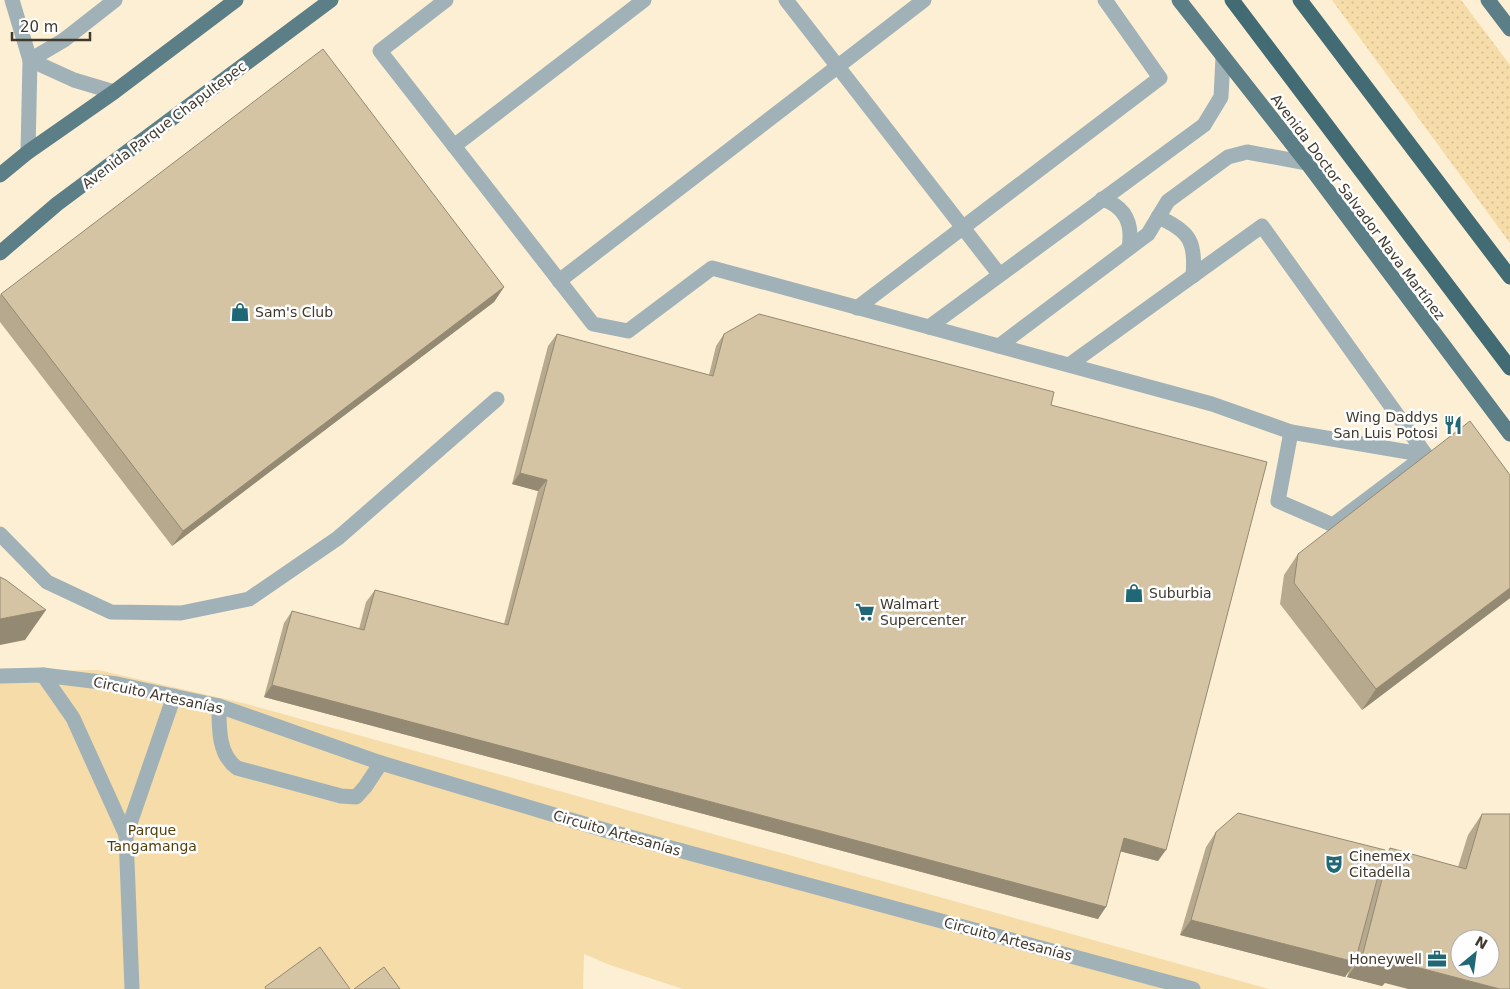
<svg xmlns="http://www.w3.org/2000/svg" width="1510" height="989" viewBox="0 0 1510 989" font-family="'DejaVu Sans',sans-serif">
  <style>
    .park { fill: #f5dca9 }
    .garden { fill: url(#garden-dots) }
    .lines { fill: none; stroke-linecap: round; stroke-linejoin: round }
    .minor { stroke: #a0b2b7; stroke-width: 15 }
    .major { stroke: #5c7e86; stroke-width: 15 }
    .highway { stroke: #436b74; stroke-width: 15 }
    .wall { fill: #b6a98d }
    .shaded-wall { fill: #948973 }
    .building { fill: #d4c4a4; stroke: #948973; fill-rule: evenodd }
    .labels { text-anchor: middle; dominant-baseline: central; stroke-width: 5; stroke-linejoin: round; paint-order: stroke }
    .street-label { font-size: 14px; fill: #40392c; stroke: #fefefe }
    .poi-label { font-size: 14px; fill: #40392c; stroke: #fefefe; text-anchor: start }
    .park-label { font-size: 14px; fill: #543f0b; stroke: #fefefe }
  </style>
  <defs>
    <pattern id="garden-dots" width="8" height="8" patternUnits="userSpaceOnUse" patternTransform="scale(1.25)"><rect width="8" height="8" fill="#f5dca9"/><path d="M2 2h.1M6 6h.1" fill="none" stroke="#d3be92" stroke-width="1.8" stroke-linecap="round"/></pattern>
  </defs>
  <rect width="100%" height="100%" fill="#fcefd4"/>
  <polygon class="park" points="98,670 247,704 1269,989 683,989 610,965 584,954 583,989 0,989 0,672"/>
  <polygon class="garden" points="1332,0 1461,0 1510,65 1510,243"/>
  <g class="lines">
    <g class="minor">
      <polyline points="12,0 30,60 28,152"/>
      <polyline points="446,0 380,51 593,324 628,331 712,268 1212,404 1291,432 1426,455 1262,226 1069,365"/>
      <polyline points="786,0 999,274"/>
      <polyline points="30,60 64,40 115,0"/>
      <polyline points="30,60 74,80 114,92"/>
      <polyline points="454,146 644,0"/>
      <path d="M1102,199C1126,207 1133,224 1129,248"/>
      <path d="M1158,217C1190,231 1196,242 1193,276"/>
      <polyline points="559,281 924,0"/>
      <polyline points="857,308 1160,78 1105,0"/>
      <polyline points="929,327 1204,125 1221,97 1223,57"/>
      <polyline points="999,346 1148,234 1168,201 1228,157 1247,152 1307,163"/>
      <polyline points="1291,432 1278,501 1333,525 1426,455"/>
      <polyline points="0,534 47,582 111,612 181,613 249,599 338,538 497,399"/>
      <polyline points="43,675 73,718 126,835"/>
      <polyline points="0,676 43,675 117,684 219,706 381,763 608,831 1193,989"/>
      <path d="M219,706C219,728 218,754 237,768L341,796L356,797L365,787L381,763"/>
      <polyline points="132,989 126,835 174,696"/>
    </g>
    <g class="major">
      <polyline points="1179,0 1307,163 1510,434"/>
      <polyline points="1488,0 1510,29"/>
      <polyline points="0,175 28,152 114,92 236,0"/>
      <polyline points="0,253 57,204 331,0"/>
    </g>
    <g class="highway">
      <polyline points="1232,0 1510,368"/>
      <polyline points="1300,0 1510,277"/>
    </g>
  </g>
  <g class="wall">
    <polygon points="504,287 494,302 172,546 0,322 0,295 1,294"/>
    <polygon points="557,334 709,375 716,346 724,334 1051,405 1158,861 1120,851 1098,919 264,697 284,623 292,611 359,629 366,602 375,590 504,624 538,491 512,484 548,346"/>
    <polygon points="1510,475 1510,598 1362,710 1280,604 1284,575 1298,554"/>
    <polygon points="1482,814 1510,814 1382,986 1347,977 1349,971 1345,977 1180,935 1206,847 1216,832 1382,860 1390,848 1458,867 1468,835"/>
  </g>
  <g class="shaded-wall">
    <polygon points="504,287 494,302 172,546 183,531"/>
    <polygon points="520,473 547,480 538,491 512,484"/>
    <polygon points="1510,588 1510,598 1362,710 1376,689"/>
    <polygon points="46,610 25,640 0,645 0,619"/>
    <polygon points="272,685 1106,907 1098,919 264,697"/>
    <polygon points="1124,838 1166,850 1158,861 1115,850"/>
    <polygon points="1191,920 1355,962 1345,977 1180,935"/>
    <polygon points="1362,957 1397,962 1500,989 1408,989 1385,983 1382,986 1347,977"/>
  </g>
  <g class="building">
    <polygon points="323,49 504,287 183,531 1,294"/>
    <polygon points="759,314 1054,392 1051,405 1267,462 1166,850 1124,838 1106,907 272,685 292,611 364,630 375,590 508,625 547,480 520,473 557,334 713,376 724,334"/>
    <polygon points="1470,421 1510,475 1510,588 1376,689 1294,583 1298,554"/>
    <polygon points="0,577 6,580 46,610 0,619"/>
    <polygon points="1238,813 1385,850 1355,962 1191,920 1216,832"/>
    <path d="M1482,814H1510V989H1500L1397,962L1396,966L1362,957L1390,848L1466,869ZM1460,939H1490V969H1460Z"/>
    <polygon points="320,947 350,989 266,989 265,987"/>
    <polygon points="384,967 400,989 354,989"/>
  </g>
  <defs>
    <g id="shop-bare" transform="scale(1.5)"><path d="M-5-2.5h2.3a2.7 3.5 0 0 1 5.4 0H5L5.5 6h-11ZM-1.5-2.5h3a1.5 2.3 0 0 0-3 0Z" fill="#206876" stroke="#fefefe" stroke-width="2.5" paint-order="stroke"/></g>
    <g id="restaurant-bare" transform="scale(1.5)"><path d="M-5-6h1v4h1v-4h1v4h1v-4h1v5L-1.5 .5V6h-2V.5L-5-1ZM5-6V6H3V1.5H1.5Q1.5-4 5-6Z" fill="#206876" stroke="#fefefe" stroke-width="2.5" paint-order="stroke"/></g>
    <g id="supermarket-bare" transform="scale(1.5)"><path d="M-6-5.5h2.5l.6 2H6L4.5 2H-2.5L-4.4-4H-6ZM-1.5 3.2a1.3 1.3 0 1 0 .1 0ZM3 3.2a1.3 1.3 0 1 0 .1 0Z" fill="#206876" stroke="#fefefe" stroke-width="2.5" paint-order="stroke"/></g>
    <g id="theatre-bare" transform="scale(1.5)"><path d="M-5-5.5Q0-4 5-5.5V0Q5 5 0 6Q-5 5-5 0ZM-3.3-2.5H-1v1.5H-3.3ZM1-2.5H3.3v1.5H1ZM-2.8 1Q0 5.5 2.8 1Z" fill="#206876" stroke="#fefefe" stroke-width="2.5" paint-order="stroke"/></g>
    <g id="office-bare" transform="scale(1.5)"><path d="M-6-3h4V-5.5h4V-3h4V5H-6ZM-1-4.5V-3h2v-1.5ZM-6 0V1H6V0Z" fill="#206876" stroke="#fefefe" stroke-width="2.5" paint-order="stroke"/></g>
  </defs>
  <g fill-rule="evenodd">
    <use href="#shop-bare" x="240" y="312"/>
    <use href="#restaurant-bare" x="1453" y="425"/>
    <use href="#shop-bare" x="1134" y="593"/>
    <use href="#supermarket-bare" x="865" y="612"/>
    <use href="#theatre-bare" x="1334" y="864"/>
    <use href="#office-bare" x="1437" y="959"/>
  </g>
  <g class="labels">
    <g class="street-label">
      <text transform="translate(164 125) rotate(-37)">Avenida Parque Chapultepec</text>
      <text transform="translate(1358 207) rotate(53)">Avenida Doctor Salvador Nava Martínez</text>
      <text transform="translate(158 695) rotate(12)">Circuito Artesanías</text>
      <text transform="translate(617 833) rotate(16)">Circuito Artesanías</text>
      <text transform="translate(1008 939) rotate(15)">Circuito Artesanías</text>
    </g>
    <g class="poi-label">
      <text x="255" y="312">Sam's Club</text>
      <text x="1438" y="417" text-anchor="end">Wing Daddys<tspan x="1438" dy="16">San Luis Potosi</tspan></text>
      <text x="1149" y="593">Suburbia</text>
      <text x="880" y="604">Walmart<tspan x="880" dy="16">Supercenter</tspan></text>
      <text x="1349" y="856">Cinemex<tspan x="1349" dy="16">Citadella</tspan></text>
      <text x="1422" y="959" text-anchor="end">Honeywell</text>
    </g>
    <g class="park-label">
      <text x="152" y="830">Parque<tspan x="152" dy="16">Tangamanga</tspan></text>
    </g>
  </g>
  <g transform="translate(1475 954) rotate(29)"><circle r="24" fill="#fefefe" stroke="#b2afaa"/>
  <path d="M0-4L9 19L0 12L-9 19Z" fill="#206876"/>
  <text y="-8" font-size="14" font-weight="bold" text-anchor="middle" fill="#40392c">N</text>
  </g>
  <path d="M12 32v8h78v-8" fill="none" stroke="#40392c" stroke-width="2.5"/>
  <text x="20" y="32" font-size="15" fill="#40392c" stroke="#fefefe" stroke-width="4" paint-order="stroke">20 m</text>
</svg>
